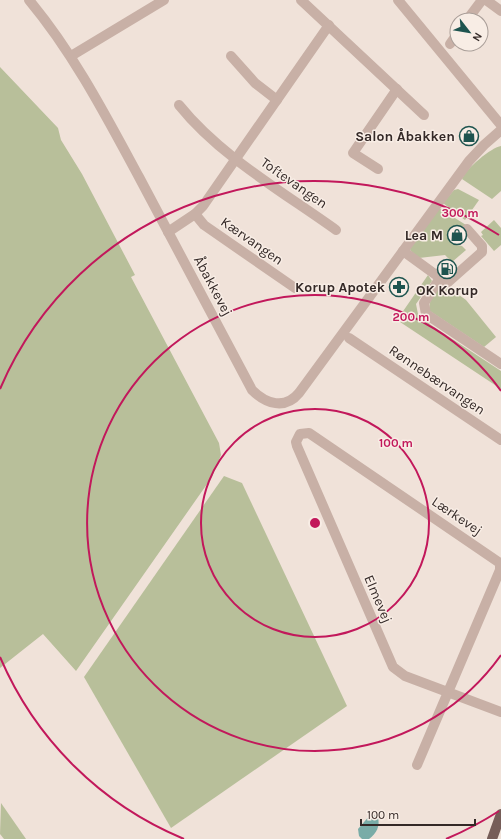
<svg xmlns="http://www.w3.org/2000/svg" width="501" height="839" viewBox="0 0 501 839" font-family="Karla,sans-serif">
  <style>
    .green { fill: #b8bf9a }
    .water { fill: #79aca7 }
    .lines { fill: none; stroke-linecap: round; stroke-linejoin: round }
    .minor { stroke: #c8b0a6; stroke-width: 10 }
    .major { stroke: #765d58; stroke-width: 10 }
    .ring { fill: none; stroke: #c2185b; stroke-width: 2 }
    .labels { text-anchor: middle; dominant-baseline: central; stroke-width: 3; stroke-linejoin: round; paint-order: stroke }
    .poi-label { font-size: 14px; font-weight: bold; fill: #342927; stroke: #f8ede5; text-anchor: end }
    .street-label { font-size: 14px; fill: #342927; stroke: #f8ede5 }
    .centre { fill: #c2185b; stroke: #f8ede5; stroke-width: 2 }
    .ring-label { font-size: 12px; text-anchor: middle; font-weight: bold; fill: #c2185b; stroke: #f8ede5; stroke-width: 3; stroke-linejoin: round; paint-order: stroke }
  </style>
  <rect width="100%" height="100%" fill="#f0e2d9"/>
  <g class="green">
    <polygon points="0,67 58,128 61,140 82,174 135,275 131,277 219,443 221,455 212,477 76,671 43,634 0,668"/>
    <path d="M501,146V191L492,199L462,179C465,169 492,147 501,146Z"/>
    <polygon points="458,189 479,200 465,220 443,203 454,190"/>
    <polygon points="439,208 466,225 461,229 453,227 449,230 449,239 453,240 456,245 462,246 466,250 452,262 445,255 419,258 410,250 411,246"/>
    <polygon points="494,220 501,228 501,245 494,251 481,236 483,235 481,232"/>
    <polygon points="428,275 432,281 416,304 418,314 431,325 501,371 501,389 397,320"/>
    <path d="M445,285L466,300L496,337L484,347L430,311C427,302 436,288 445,285Z"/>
    <polygon points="224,476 242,483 347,706 171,828 84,677"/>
    <polygon points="1,803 26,839 4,839 0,834"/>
  </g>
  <path class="water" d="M371,814L378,817C380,826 377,833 369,839H362L359,836L358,829Z"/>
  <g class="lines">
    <g class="minor">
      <path d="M29,0C74,54 106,116 139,177C177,248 215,319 252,390C266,404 285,410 299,393L469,161L484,145L501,130"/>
      <polyline points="301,0 424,115"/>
      <polyline points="398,0 501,125"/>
      <polyline points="486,0 501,11"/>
      <polyline points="467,20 482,0"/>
      <polyline points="450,44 457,34"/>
      <polyline points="71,56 164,0"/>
      <polyline points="231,56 255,83 277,100"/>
      <path d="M179,105C220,156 283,192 336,230"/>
      <polyline points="378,169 353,153 397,89"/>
      <polyline points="195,214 204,225 295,288"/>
      <polyline points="168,232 195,214 203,206 329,25"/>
      <polyline points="403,251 447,283 482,252 482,246 467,229"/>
      <polyline points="440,278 424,303 426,314 501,364"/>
      <polyline points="349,338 501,440"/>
      <polyline points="417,765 500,570 500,563 309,433 300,434 296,442 297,446 393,667 405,676 501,712"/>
    </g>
    <polyline class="major" points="492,839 501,814"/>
  </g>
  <g class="ring">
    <circle cx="315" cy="523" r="114"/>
    <path d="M501 655A228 228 0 1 1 501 391"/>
    <path d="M499 811A342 342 0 0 1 446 839M184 839A342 342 0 0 1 0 657M0 389A342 342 0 0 1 499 235"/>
  </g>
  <defs>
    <g id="shop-ring" transform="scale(1)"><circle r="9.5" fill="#f8ede5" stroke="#1e544f" stroke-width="1.5"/><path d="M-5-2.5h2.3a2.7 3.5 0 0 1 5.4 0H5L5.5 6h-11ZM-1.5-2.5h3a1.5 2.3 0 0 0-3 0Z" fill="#1e544f"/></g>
    <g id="fuel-ring" transform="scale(1)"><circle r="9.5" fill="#f8ede5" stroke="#1e544f" stroke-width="1.5"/><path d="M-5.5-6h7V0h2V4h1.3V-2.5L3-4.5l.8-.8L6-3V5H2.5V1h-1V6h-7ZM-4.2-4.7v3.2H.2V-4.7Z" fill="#1e544f"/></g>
    <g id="pharmacy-ring" transform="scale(1)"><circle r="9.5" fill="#f8ede5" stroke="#1e544f" stroke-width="1.5"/><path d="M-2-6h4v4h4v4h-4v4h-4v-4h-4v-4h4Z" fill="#1e544f"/></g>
  </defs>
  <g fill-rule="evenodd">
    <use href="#shop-ring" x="469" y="136"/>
    <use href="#shop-ring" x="457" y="235"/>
    <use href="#fuel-ring" x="447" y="269"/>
    <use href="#pharmacy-ring" x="399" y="287"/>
  </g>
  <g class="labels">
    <g class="poi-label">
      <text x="455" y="136">Salon Åbakken</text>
      <text x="443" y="235">Lea M</text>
      <text x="385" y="287">Korup Apotek</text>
      <text x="447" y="290" text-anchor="middle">OK Korup</text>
    </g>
    <g class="street-label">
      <text transform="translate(294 183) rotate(35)">Toftevangen</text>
      <text transform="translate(252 241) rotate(35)">Kærvangen</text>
      <text transform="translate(213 286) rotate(62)">Åbakkevej</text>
      <text transform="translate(437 380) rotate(34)">Rønnebærvangen</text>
      <text transform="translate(457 516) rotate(34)">Lærkevej</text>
      <text transform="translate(378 599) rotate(67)">Elmevej</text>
    </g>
  </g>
  <circle cx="315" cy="523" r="6" class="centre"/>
  <g class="ring-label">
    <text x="460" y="217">300 m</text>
    <text x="411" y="321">200 m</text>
    <text x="396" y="447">100 m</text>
  </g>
  <g transform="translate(469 32) rotate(121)"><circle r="19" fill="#f8ede5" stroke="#aa9f99"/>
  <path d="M0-3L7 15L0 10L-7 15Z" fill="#1e544f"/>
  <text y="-6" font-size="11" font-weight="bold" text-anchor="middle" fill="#342927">N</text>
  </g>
  <path d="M361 819v6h114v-6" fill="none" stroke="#342927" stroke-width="2"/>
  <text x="367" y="819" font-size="12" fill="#342927" stroke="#f8ede5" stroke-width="3" paint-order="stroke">100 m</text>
</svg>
